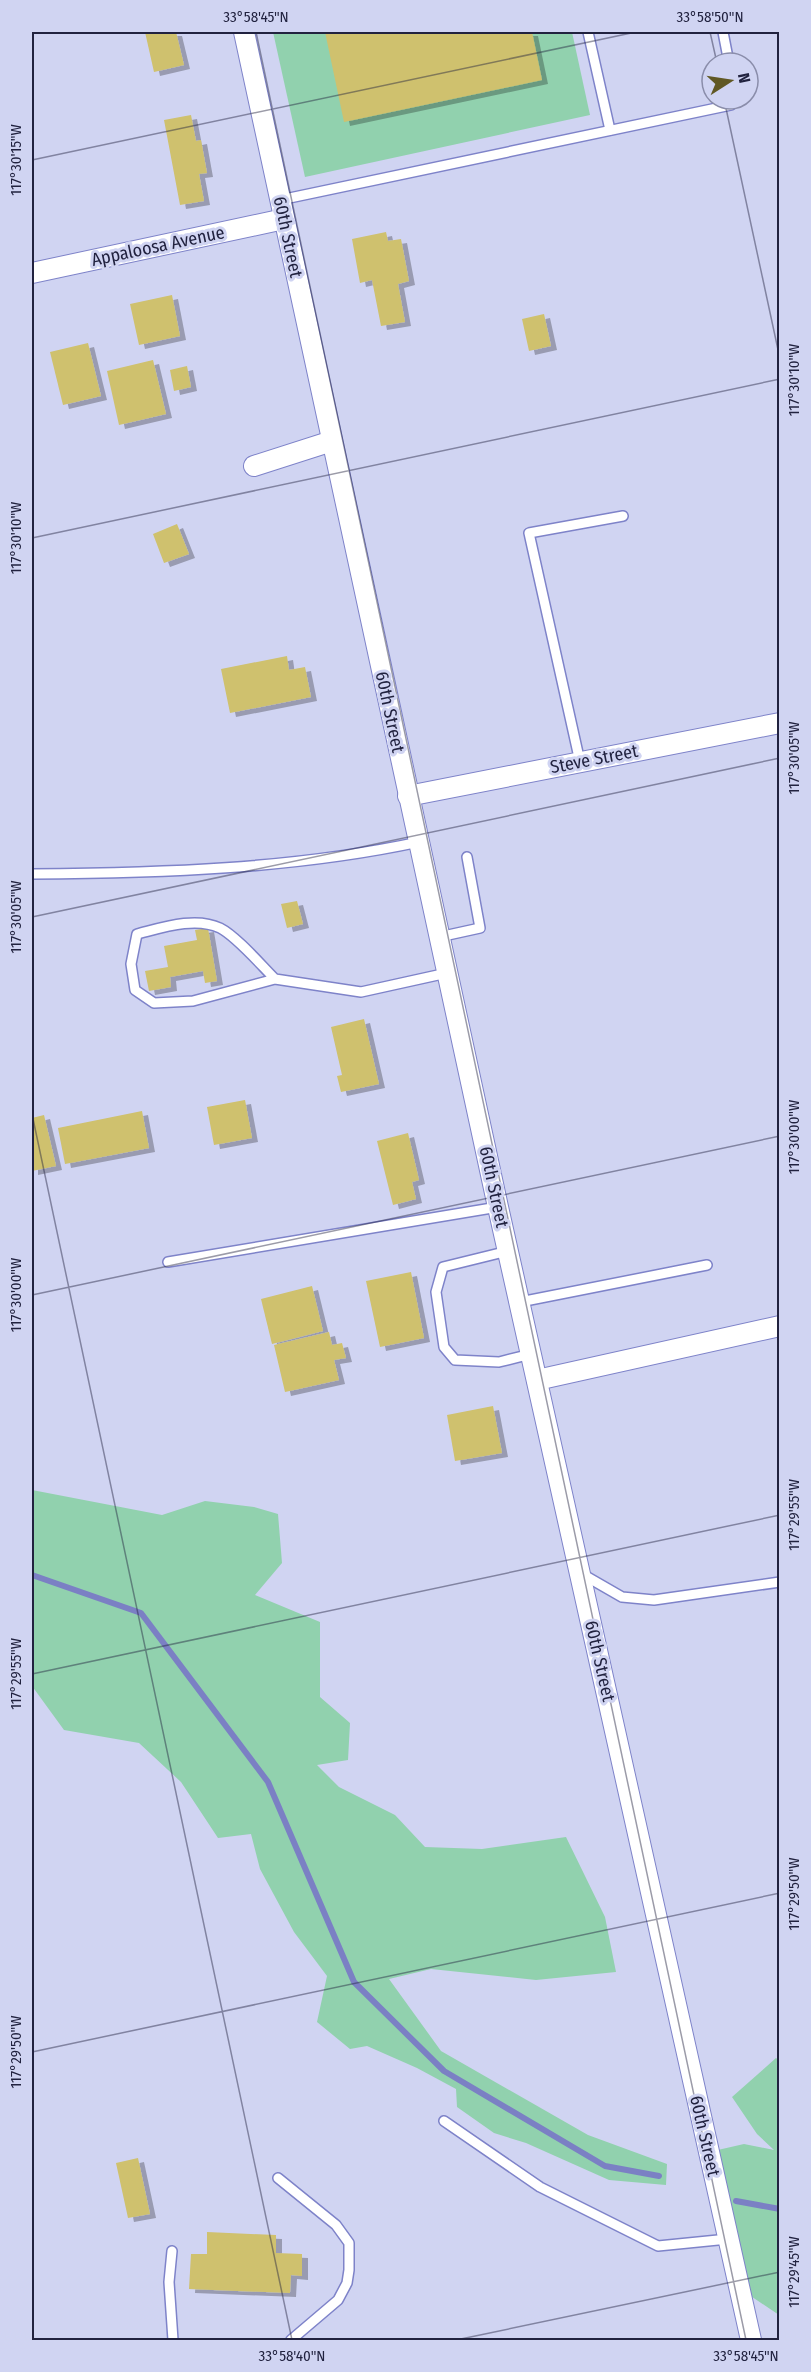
<svg xmlns="http://www.w3.org/2000/svg" width="811" height="2372" viewBox="0 0 811 2372" font-family="'Fira Sans Condensed',sans-serif">
  <style>
    .green { fill: #91d1ae }
    .lines { fill: none; stroke-linecap: round; stroke-linejoin: round }
    .stream { stroke: #7b80c4; stroke-width: 6 }
    .building { fill: #cfc16e; filter: url(#shadow) }
    .service-casing { stroke: #7e83c9; stroke-width: 12 }
    .minor-casing { stroke: #7e83c9; stroke-width: 22 }
    .service { stroke: #fff; stroke-width: 9 }
    .minor { stroke: #fff; stroke-width: 20 }
    .ticks { fill: none; stroke: #21223f; stroke-width: 1.5; stroke-opacity: 0.45 }
    .labels { text-anchor: middle; dominant-baseline: central; stroke-width: 6; stroke-linejoin: round; paint-order: stroke }
    .street-label { font-size: 18px; fill: #21223f; stroke: #d0d4f2 }
    .neatline { fill: none; stroke: #21223f; stroke-width: 2 }
    .ticks-label { font-size: 15px; text-anchor: middle; fill: #21223f }
  </style>
  <defs>
    <filter id="shadow"><feDropShadow dx="6" dy="4" stdDeviation="0" flood-color="#0004"/></filter>
  </defs>
  <rect width="100%" height="100%" fill="#d0d4f2"/>
  <g class="green">
    <polygon points="273,32 572,32 590,115 305,177"/>
    <polygon points="32,1490 162,1515 205,1501 254,1507 278,1514 282,1563 255,1595 320,1622 320,1697 350,1723 348,1760 317,1765 339,1787 395,1815 425,1847 482,1849 566,1837 605,1917 616,1972 536,1980 431,1969 389,1979 441,2051 588,2135 667,2164 666,2185 609,2180 526,2143 494,2133 457,2107 456,2089 417,2068 367,2046 350,2049 317,2022 327,1976 294,1932 260,1869 251,1834 218,1838 181,1782 139,1743 64,1730 32,1686"/>
    <polygon points="776,2058 780,2061 779,2315 739,2288 709,2152 744,2144 774,2150 757,2134 732,2097"/>
  </g>
  <g class="lines">
    <g class="stream">
      <polyline points="32,1575 141,1613 268,1782 354,1982 444,2071 605,2166 659,2176"/>
      <polyline points="736,2201 780,2209"/>
    </g>
  </g>
  <g class="building">
    <polygon points="145,32 176,32 184,65 154,72"/>
    <polygon points="325,32 532,32 542,80 344,122"/>
    <polygon points="191,115 196,141 201,140 207,173 199,174 204,201 180,205 164,120"/>
    <polygon points="386,232 388,241 401,239 409,281 398,284 405,322 381,326 372,280 360,283 352,239"/>
    <polygon points="172,295 180,336 139,345 130,304"/>
    <polygon points="544,314 551,346 529,351 522,319"/>
    <polygon points="88,343 101,396 63,405 50,352"/>
    <polygon points="153,360 166,414 119,425 107,371"/>
    <polygon points="187,366 191,387 174,391 170,370"/>
    <polygon points="177,524 189,554 164,563 153,534"/>
    <polygon points="287,656 289,670 305,667 311,697 230,713 221,669"/>
    <polygon points="297,901 303,924 287,928 281,904"/>
    <polygon points="208,928 217,981 205,983 203,971 170,977 171,987 149,991 145,971 168,967 164,946 197,940 195,930"/>
    <polygon points="364,1019 379,1084 341,1092 337,1076 342,1075 331,1027"/>
    <polygon points="245,1100 252,1138 214,1145 207,1107"/>
    <polygon points="142,1111 149,1148 65,1164 58,1128"/>
    <polygon points="44,1115 56,1166 32,1171 32,1118"/>
    <polygon points="408,1133 419,1180 412,1182 416,1199 393,1205 377,1141"/>
    <polygon points="411,1272 424,1338 380,1347 366,1281"/>
    <polygon points="312,1286 323,1331 272,1344 261,1299"/>
    <polygon points="329,1332 332,1345 342,1343 346,1358 334,1360 339,1380 285,1392 274,1345"/>
    <polygon points="493,1406 502,1453 455,1461 447,1415"/>
    <polygon points="138,2158 150,2214 128,2218 116,2163"/>
    <polygon points="207,2232 276,2235 276,2253 302,2254 302,2276 291,2275 290,2293 189,2289 191,2254 207,2254"/>
  </g>
  <g class="lines">
    <g class="service-casing">
      <g id="service">
        <polyline points="588,32 610,130"/>
        <polyline points="723,32 729,63"/>
        <polyline points="280,200 731,105 737,99"/>
        <polyline points="580,762 529,533 623,516"/>
        <path d="M32,874C160,873 293,869 419,842"/>
        <polyline points="439,937 480,928 467,857"/>
        <path d="M275,979C261,965 236,936 220,928C195,916 161,928 137,934L131,964L135,990L154,1003L193,1001L275,979L361,992L447,973"/>
        <polyline points="508,1251 443,1267 436,1292 444,1347 455,1360 499,1362 531,1354"/>
        <polyline points="168,1262 498,1207"/>
        <polyline points="520,1302 707,1265"/>
        <polyline points="582,1574 622,1597 654,1600 780,1582"/>
        <polyline points="444,2121 540,2187 658,2246 728,2239"/>
        <polyline points="278,2178 336,2225 349,2243 349,2270 347,2283 338,2300 291,2340"/>
        <polyline points="172,2251 169,2282 173,2340"/>
      </g>
    </g>
    <g class="minor-casing">
      <g id="minor">
        <polyline points="244,32 498,1207 751,2340"/>
        <polyline points="32,273 284,219"/>
        <polyline points="254,466 332,441"/>
        <polyline points="408,796 780,723"/>
        <polyline points="537,1380 780,1326"/>
      </g>
    </g>
    <use href="#service" class="service"/>
    <use href="#minor" class="minor"/>
  </g>
  <path class="ticks" d="M256,32L746,2340M710,32L717,63M724,99L780,359M32,160L636,32M32,538L780,379M32,917L780,758M32,1114L292,2340M32,1295L780,1136M32,1674L780,1515M32,2052L780,1893M456,2340L780,2272"/>
  <g class="labels">
    <g class="street-label">
      <text transform="translate(288 237) rotate(78)">60th Street</text>
      <text transform="translate(158 246) rotate(-12)">Appaloosa Avenue</text>
      <text transform="translate(390 712) rotate(78)">60th Street</text>
      <text transform="translate(594 759) rotate(-11)">Steve Street</text>
      <text transform="translate(494 1187) rotate(78)">60th Street</text>
      <text transform="translate(600 1661) rotate(77)">60th Street</text>
      <text transform="translate(705 2136) rotate(77)">60th Street</text>
    </g>
  </g>
  <rect width="811" height="2372" fill="none" stroke="#d0d4f2" stroke-width="66"/>
  <g transform="translate(730 81) rotate(78)"><circle r="28" fill="#d0d4f2" stroke="#8a8daa" stroke-width="1.5"/>
  <path d="M0-4.5L10 22L0 15L-10 22Z" fill="#605824"/>
  <text y="-9" font-size="16" font-weight="bold" text-anchor="middle" fill="#21223f">N</text>
  </g>
  <rect x="33" y="33" width="745" height="2306" class="neatline"/>
  <g class="ticks-label">
    <text x="256" y="22">33°58'45"N</text>
    <text x="710" y="22">33°58'50"N</text>
    <text transform="translate(16 160) rotate(-90)" y="5">117°30'15"W</text>
    <text transform="translate(794 380) rotate(-90)" y="5">117°30'10"W</text>
    <text transform="translate(16 538) rotate(-90)" y="5">117°30'10"W</text>
    <text transform="translate(794 758) rotate(-90)" y="5">117°30'05"W</text>
    <text transform="translate(16 917) rotate(-90)" y="5">117°30'05"W</text>
    <text transform="translate(794 1137) rotate(-90)" y="5">117°30'00"W</text>
    <text transform="translate(16 1295) rotate(-90)" y="5">117°30'00"W</text>
    <text transform="translate(794 1515) rotate(-90)" y="5">117°29'55"W</text>
    <text transform="translate(16 1674) rotate(-90)" y="5">117°29'55"W</text>
    <text transform="translate(794 1894) rotate(-90)" y="5">117°29'50"W</text>
    <text transform="translate(16 2052) rotate(-90)" y="5">117°29'50"W</text>
    <text transform="translate(794 2272) rotate(-90)" y="5">117°29'45"W</text>
    <text x="292" y="2361">33°58'40"N</text>
    <text x="746" y="2361">33°58'45"N</text>
  </g>
</svg>
